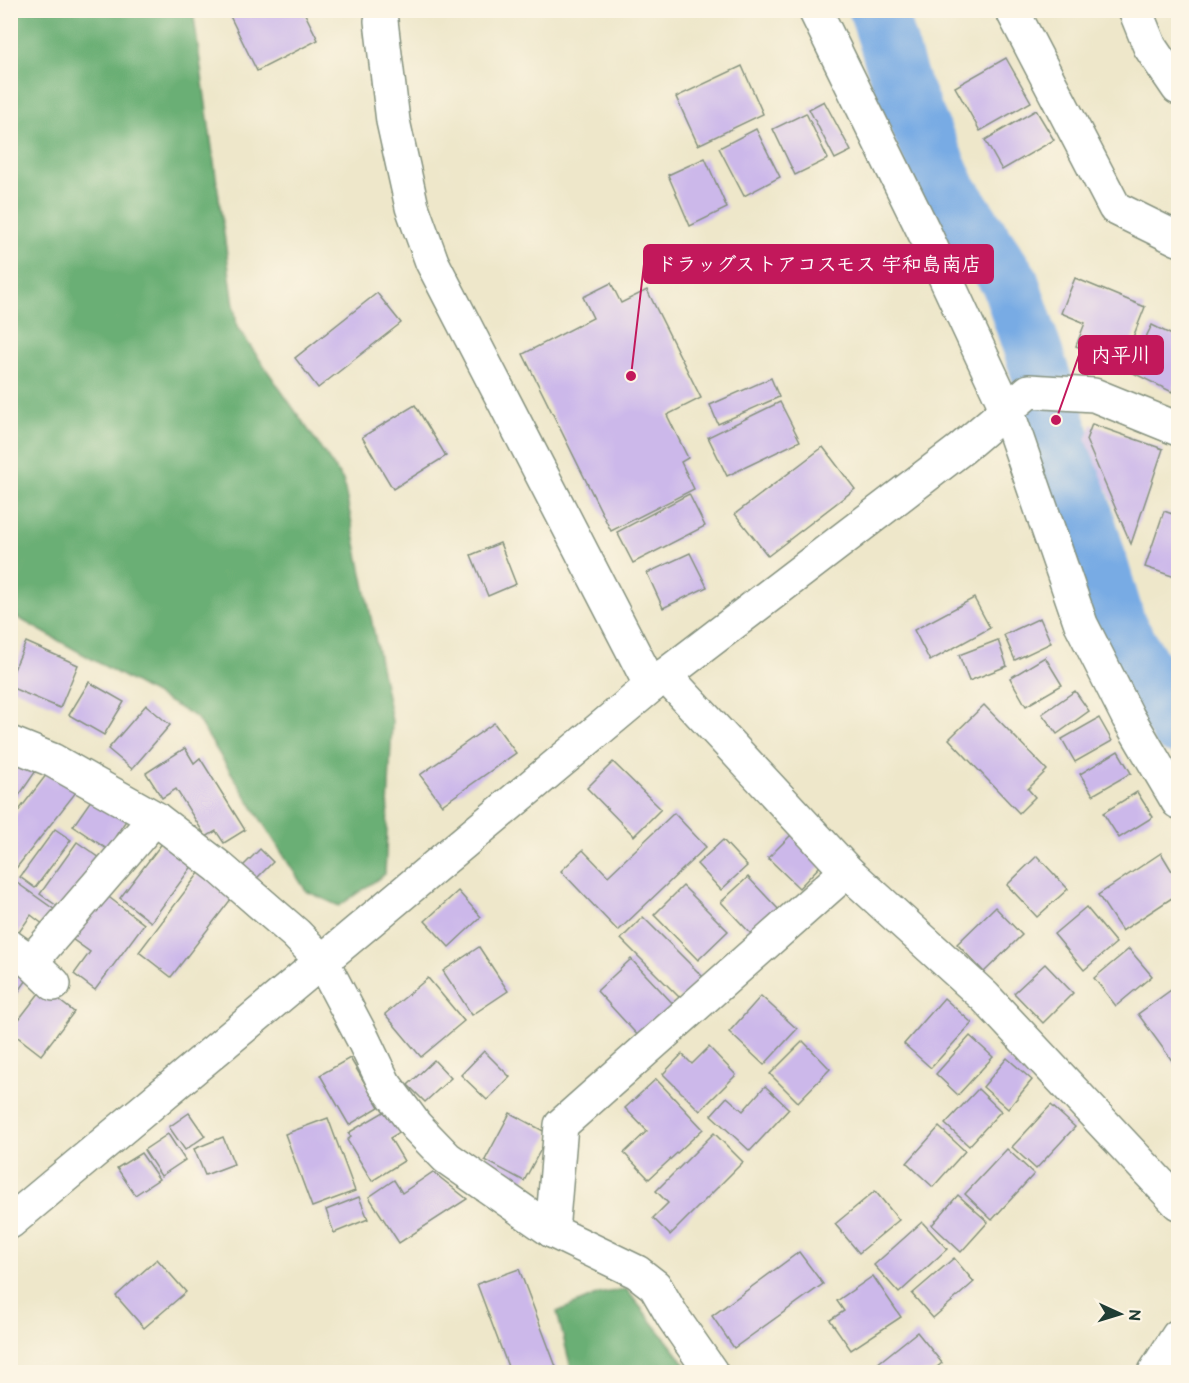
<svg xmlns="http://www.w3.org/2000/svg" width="1189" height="1383" viewBox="0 0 1189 1383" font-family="'Balsamiq Sans','Klee One',sans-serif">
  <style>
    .forest { fill: #6baf74; stroke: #457654; stroke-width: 1.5 }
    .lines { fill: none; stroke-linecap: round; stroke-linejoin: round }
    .river { stroke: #78abe4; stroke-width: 58 }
    .building { fill: #ccb8ea }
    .minor-casing { stroke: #86927f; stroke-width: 36 }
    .minor { stroke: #fff; stroke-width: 33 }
    .leader { fill: none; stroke: #c2185b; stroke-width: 2 }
    .callout-dot { fill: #c2185b; stroke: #fcf5e5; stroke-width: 2 }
    .callout { fill: #c2185b; stroke: #c2185b; stroke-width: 2 }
    .callout-label { font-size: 20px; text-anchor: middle; font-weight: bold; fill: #fff }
  </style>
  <rect width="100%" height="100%" fill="#fcf5e5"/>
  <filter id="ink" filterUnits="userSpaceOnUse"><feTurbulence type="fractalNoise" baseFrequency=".0167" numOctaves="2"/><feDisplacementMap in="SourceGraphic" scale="12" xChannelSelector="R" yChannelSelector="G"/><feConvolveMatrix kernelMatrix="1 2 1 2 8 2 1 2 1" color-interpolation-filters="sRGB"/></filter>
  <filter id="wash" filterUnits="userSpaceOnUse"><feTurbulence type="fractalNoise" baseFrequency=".008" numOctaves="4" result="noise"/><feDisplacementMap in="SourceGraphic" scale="24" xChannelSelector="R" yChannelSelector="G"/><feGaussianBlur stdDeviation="1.35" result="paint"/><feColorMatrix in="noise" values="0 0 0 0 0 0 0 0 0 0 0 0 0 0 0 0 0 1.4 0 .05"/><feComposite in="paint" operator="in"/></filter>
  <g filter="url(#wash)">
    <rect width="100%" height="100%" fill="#eee7ca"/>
    <g class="forest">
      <polygon points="11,10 193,11 237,327 343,480 392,721 385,874 339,906 306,891 196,717 11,614"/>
      <polygon points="626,1289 687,1366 692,1372 572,1372 557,1312 599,1294"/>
    </g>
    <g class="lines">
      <polyline class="river" points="878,10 901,84 948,190 1010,282 1056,420 1118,628 1178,726"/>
    </g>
    <g id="blocks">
      <g class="building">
        <polygon points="227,10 303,10 318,40 257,71"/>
        <polygon points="1006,58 1031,102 980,131 955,87"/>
        <polygon points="742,66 763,114 698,145 676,97"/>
        <polygon points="824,101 851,151 835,159 809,109"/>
        <polygon points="1036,110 1054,140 1002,170 985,140"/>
        <polygon points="806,113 828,159 795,175 773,129"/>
        <polygon points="756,129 780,177 744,196 719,148"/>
        <polygon points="705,158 727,208 690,226 668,175"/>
        <polygon points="1075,278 1145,307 1122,365 1076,346 1085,323 1061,313"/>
        <polygon points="611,283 621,303 647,290 701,398 667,415 688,458 681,462 694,489 611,531 523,354 593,318 583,297"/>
        <polygon points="377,293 401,323 318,388 295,358"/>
        <polygon points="1152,325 1178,338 1178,378 1172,392 1129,371"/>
        <polygon points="771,378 779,397 718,424 710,405"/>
        <polygon points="780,402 800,441 727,476 708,437"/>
        <polygon points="415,405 446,456 393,489 362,437"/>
        <polygon points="1092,424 1163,449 1131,544 1086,440"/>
        <polygon points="823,447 855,489 768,556 735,514"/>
        <polygon points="689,494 705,526 633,563 617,532"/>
        <polygon points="1164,511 1178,516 1178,578 1145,567"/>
        <polygon points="500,543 516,584 488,596 471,555"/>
        <polygon points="690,553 707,587 663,608 647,573"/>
        <polygon points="974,598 990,628 930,661 914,630"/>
        <polygon points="1040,618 1051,643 1015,660 1004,635"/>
        <polygon points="998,640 1007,666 969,681 959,655"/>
        <polygon points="26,642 78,665 60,708 10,687 10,679"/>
        <polygon points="1045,657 1062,685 1026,706 1010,678"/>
        <polygon points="89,682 124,702 104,735 69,715"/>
        <polygon points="1075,691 1089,711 1057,734 1042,714"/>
        <polygon points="146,705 170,725 132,769 108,749"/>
        <polygon points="984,705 1047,770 1028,789 1035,797 1019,813 949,739"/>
        <polygon points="1099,718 1112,741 1075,762 1062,739"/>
        <polygon points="494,723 516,753 442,805 420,775"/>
        <polygon points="185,748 194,763 200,758 245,830 224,843 216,831 206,837 176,789 162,798 146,773"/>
        <polygon points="1118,751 1131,773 1093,795 1080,774"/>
        <polygon points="26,755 40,765 18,797 10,792 10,778"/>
        <polygon points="613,762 661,809 634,836 587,788"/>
        <polygon points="50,770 77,791 10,876 10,822"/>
        <polygon points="1137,792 1153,817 1119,838 1103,813"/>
        <polygon points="96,793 129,816 107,849 73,826"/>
        <polygon points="674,813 706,847 618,931 561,871 583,850 608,876"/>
        <polygon points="55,829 71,840 35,888 20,877"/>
        <polygon points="792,834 823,863 799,888 768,858"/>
        <polygon points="723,840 747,866 721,890 697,864"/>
        <polygon points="77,842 100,858 63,910 40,894"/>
        <polygon points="163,842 193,865 151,922 120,898"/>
        <polygon points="260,849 273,862 256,879 243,866"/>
        <polygon points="1161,853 1178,881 1178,894 1122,931 1098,895"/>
        <polygon points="1037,856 1068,889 1037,917 1007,885"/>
        <polygon points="202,869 235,894 171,977 139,952"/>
        <polygon points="748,877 780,911 753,936 721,902"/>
        <polygon points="13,880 55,910 44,925 31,915 15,938 10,934 10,884"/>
        <polygon points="683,886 728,931 698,960 654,915"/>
        <polygon points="458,891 481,917 449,947 425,921"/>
        <polygon points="106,895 144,924 95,990 74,974 90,952 72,939"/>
        <polygon points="995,907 1022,935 984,972 957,944"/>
        <polygon points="1086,907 1116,943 1084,970 1054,934"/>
        <polygon points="643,917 705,979 683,1001 621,939"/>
        <polygon points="479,947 508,991 472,1015 443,971"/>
        <polygon points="1129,949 1152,976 1116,1006 1094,978"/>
        <polygon points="10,959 31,974 10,1004"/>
        <polygon points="631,959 676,1007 641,1039 597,991"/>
        <polygon points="1045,964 1073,993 1043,1023 1014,993"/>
        <polygon points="428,978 464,1021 421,1057 385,1014"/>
        <polygon points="43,988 74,1012 41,1055 10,1031"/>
        <polygon points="1171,990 1178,1000 1178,1069 1138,1014"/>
        <polygon points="761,996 797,1029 764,1065 729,1032"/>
        <polygon points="944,998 972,1023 931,1068 904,1044"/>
        <polygon points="970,1036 993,1057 958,1095 936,1074"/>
        <polygon points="803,1041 830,1069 798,1102 770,1074"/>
        <polygon points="709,1047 736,1075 700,1111 663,1074 682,1054 692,1064"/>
        <polygon points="484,1051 510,1077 487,1100 461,1075"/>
        <polygon points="350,1058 379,1107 349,1125 320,1075"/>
        <polygon points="1007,1058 1032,1080 1008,1109 983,1087"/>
        <polygon points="434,1060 451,1078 425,1102 408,1085"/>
        <polygon points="656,1079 703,1129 649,1179 624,1153 647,1131 625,1108"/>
        <polygon points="765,1086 789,1109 750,1151 711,1115 727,1097 743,1111"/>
        <polygon points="978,1089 1001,1111 969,1146 945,1124"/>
        <polygon points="1051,1105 1075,1127 1036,1169 1012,1147"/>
        <polygon points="387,1110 400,1132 390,1138 404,1161 372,1181 347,1140 351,1137 348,1133"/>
        <polygon points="189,1113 205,1136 185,1150 169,1127"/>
        <polygon points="510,1113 549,1134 524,1181 485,1160"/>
        <polygon points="328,1118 355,1191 312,1207 285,1134"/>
        <polygon points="939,1127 965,1151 933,1187 907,1163"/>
        <polygon points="714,1133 743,1162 670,1235 653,1218 668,1203 656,1191"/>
        <polygon points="168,1134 185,1160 161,1176 144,1150"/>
        <polygon points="223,1137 234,1164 205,1175 194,1149"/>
        <polygon points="1007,1149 1034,1174 992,1220 965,1194"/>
        <polygon points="141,1153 159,1179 135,1195 117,1168"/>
        <polygon points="433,1172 467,1199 399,1243 369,1197 394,1180 402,1193"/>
        <polygon points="875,1191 899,1220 859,1253 835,1224"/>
        <polygon points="958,1195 988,1222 961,1252 932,1225"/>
        <polygon points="359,1197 368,1219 334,1233 326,1210"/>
        <polygon points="922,1222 947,1249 899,1293 874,1265"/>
        <polygon points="799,1252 823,1284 734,1348 712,1316"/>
        <polygon points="954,1258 974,1282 933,1318 912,1294"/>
        <polygon points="157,1259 186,1292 144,1328 116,1296"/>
        <polygon points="519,1269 558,1372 510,1372 477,1284"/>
        <polygon points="873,1276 901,1317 851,1350 830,1320 844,1311 837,1301"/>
        <polygon points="917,1332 942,1363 931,1372 884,1372 877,1364"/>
      </g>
    </g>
  </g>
  <g filter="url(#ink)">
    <use href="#blocks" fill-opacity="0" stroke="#86927f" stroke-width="1.5"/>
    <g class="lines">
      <g class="minor-casing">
        <g id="minor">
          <polyline points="815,10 925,234 1007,410 1081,624 1128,717 1178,802"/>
          <polyline points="1012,10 1115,208 1178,239"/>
          <polyline points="1135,10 1150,47 1178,88"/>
          <polyline points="381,21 393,121 412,207 432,262 651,686"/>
          <polyline points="665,675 847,871 985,997 1178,1203"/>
          <polyline points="10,743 52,760 155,818 219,867 296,934 322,961 362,1037 384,1083 416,1126 447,1158 552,1231 637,1272 655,1286 673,1317 711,1372"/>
          <polyline points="10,947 31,962 54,984"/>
          <polyline points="31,962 155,818"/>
          <polyline points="10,1222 651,686 961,449 1029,391 1094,395 1178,429"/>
          <polyline points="552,1231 561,1125 847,871"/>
          <polyline points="1155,1372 1178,1336"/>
        </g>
      </g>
      <use href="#minor" class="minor"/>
    </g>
  </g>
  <path class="leader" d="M631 376L644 264M1056 420L1079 355"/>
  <g class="callout-dot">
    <circle cx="631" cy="376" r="6"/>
    <circle cx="1056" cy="420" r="6"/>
  </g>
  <g class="callout">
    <rect x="644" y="245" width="349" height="38" rx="6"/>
    <rect x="1079" y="336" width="84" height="38" rx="6"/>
  </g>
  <g class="callout-label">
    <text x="819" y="271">ドラッグストアコスモス 宇和島南店</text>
    <text x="1121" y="362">内平川</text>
  </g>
  <rect width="1189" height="1383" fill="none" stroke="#fcf5e5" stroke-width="36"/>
  <g transform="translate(1120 1314) rotate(94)" stroke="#fcf5e5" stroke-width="4.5" paint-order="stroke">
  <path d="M0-4.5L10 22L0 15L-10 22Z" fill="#1f3d34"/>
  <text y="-9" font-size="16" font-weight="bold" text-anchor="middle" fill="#1f3d34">N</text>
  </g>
</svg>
